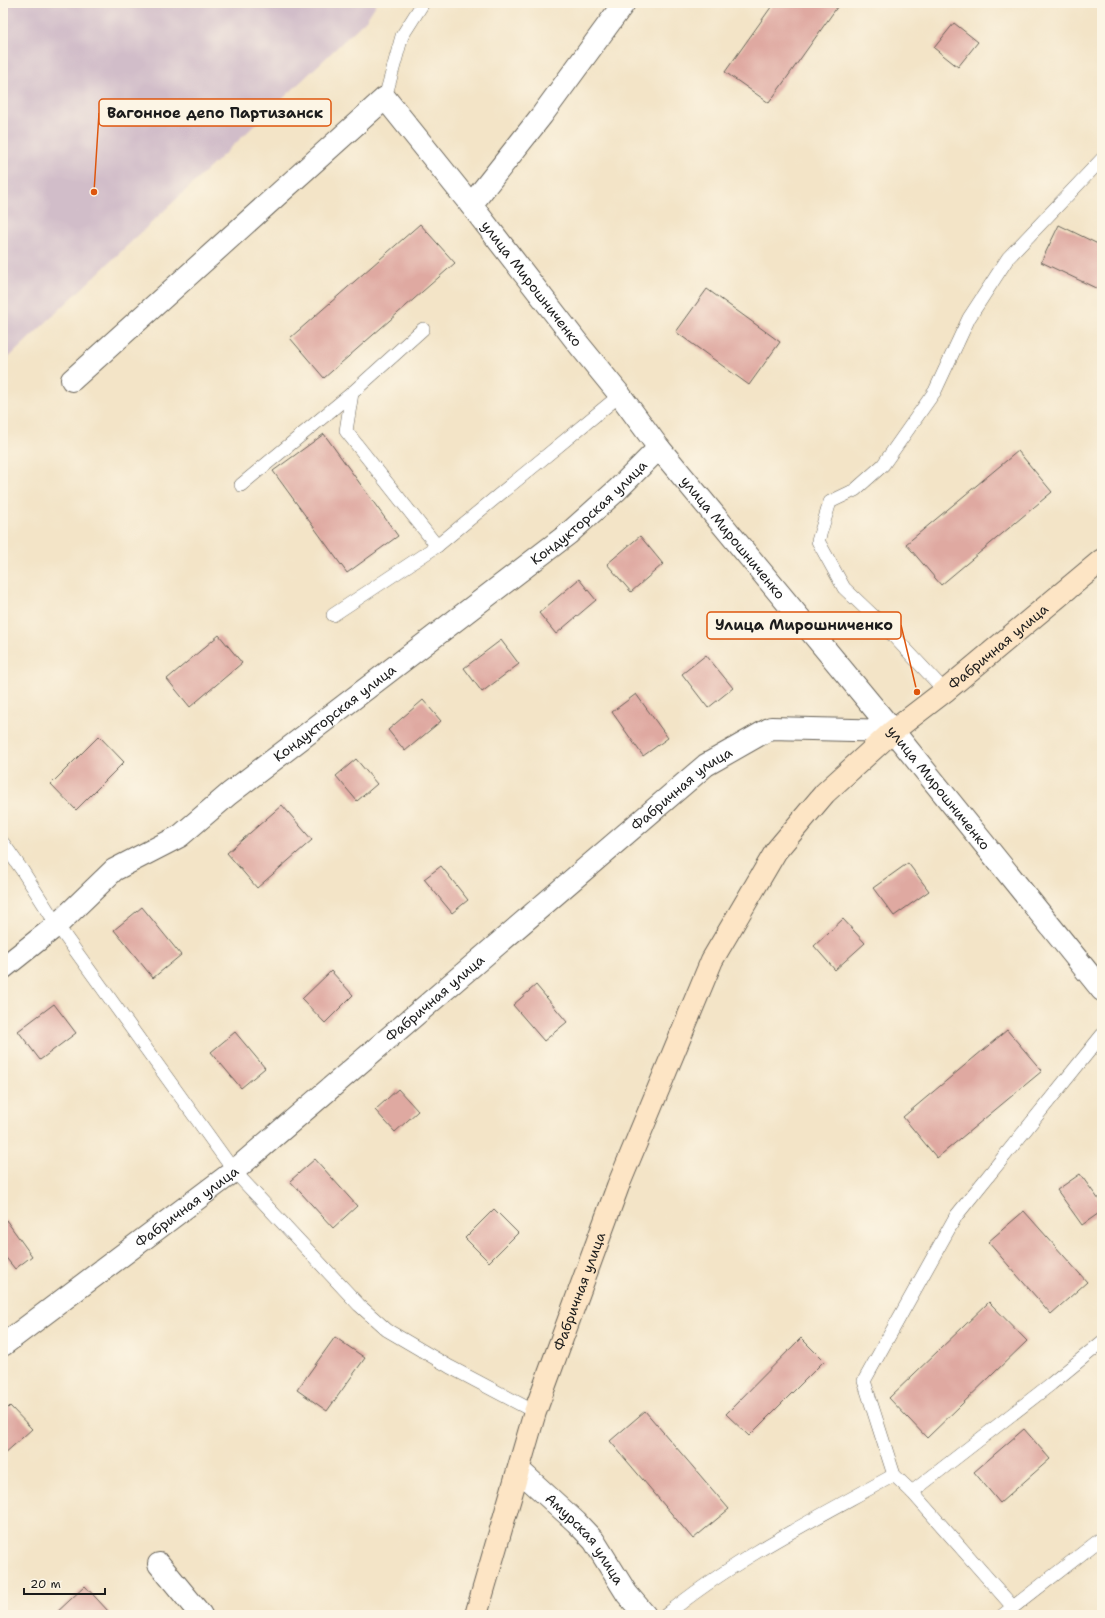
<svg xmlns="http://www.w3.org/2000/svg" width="1105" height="1618" viewBox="0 0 1105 1618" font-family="'Shantell Sans',sans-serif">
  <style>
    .industrial { fill: #d1bdc9 }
    .building { fill: #dfa9a1 }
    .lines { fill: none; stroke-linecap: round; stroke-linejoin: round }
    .lane-casing { stroke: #676258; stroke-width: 14 }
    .street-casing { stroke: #676258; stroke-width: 24 }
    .secondary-casing { stroke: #676258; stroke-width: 24 }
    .lane { stroke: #fff; stroke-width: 13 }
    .street { stroke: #fff; stroke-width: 22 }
    .secondary { stroke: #fde5c5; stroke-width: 22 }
    .labels { text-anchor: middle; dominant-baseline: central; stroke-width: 3; stroke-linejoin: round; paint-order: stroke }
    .street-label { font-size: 14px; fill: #1c1c1c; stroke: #fcf5e5 }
    .leader { fill: none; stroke: #de560d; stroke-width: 1.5 }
    .callout-dot { fill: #de560d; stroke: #fcf5e5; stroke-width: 1.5 }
    .callout { fill: #fcf5e5; stroke: #de560d; stroke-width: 1.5 }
    .callout-label { font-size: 15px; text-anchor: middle; font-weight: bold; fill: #1c1c1c }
  </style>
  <rect width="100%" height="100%" fill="#fcf5e5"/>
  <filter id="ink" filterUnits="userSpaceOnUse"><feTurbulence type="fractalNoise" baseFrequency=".025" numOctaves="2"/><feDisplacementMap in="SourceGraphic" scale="8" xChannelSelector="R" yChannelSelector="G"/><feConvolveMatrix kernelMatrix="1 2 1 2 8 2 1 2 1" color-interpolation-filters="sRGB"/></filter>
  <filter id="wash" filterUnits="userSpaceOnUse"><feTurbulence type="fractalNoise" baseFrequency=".012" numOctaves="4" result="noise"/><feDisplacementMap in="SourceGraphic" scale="16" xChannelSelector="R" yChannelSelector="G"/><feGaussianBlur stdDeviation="0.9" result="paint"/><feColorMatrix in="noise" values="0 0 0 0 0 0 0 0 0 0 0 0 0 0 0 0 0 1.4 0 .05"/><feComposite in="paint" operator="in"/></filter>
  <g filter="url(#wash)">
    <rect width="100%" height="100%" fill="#f3e4c7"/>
    <polygon class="industrial" points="3,3 377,3 366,20 3,363"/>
    <g id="blocks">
      <g class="building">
        <polygon points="774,3 840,3 769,103 725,72"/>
        <polygon points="954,23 978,42 958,67 934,48"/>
        <polygon points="420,224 455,263 324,378 290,338"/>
        <polygon points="1059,225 1102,246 1102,291 1041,262"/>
        <polygon points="707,289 780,342 749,385 676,332"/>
        <polygon points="324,434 398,536 347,573 273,471"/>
        <polygon points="1018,451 1052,492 941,585 906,544"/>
        <polygon points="640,536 663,564 631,592 607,564"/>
        <polygon points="579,579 596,600 556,634 539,613"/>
        <polygon points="219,635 242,663 190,707 167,679"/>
        <polygon points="501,640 519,664 482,692 464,668"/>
        <polygon points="706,655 733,688 708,708 682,674"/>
        <polygon points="636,694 668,738 643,756 612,712"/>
        <polygon points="423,700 441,721 405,751 388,730"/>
        <polygon points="99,736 124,762 76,810 51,784"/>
        <polygon points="356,759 377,784 357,801 336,776"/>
        <polygon points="282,805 312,840 257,888 227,853"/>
        <polygon points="908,863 929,891 894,916 873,888"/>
        <polygon points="441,866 468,900 452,913 424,879"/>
        <polygon points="142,907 181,955 153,978 114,930"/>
        <polygon points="843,919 865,943 835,970 814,946"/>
        <polygon points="331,971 353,995 325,1023 302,999"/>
        <polygon points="536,985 567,1022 544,1041 513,1005"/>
        <polygon points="54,1004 76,1033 40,1060 18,1031"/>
        <polygon points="1007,1030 1042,1071 937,1158 903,1117"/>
        <polygon points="235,1032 265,1068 241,1088 211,1052"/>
        <polygon points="398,1089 418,1111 395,1132 375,1110"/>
        <polygon points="315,1159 357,1206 333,1228 290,1181"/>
        <polygon points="1080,1174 1102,1204 1102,1211 1082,1225 1057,1190"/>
        <polygon points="494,1209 518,1233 489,1262 465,1238"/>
        <polygon points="1024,1211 1087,1282 1051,1314 988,1242"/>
        <polygon points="6,1220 32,1256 15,1269 3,1254 3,1222"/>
        <polygon points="989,1302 1027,1341 927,1438 889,1398"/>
        <polygon points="335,1337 365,1358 327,1411 297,1390"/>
        <polygon points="801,1338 824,1361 749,1436 726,1414"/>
        <polygon points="10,1406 32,1429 3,1455 3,1413"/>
        <polygon points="645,1411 729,1509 693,1539 610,1441"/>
        <polygon points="1024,1429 1050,1459 1000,1503 974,1472"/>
        <polygon points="85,1586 109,1612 106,1615 56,1615 55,1614"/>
      </g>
    </g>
  </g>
  <g filter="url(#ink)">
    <use href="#blocks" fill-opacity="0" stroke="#676258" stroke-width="1"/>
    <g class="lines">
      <g class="lane-casing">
        <g id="lane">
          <polyline points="385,98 402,36 423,3"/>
          <polyline points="423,329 352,393 346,431 437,546"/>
          <polyline points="241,485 352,393"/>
          <polyline points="333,615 437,546 620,395"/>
          <polyline points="945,691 885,627 844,588 818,541 830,502 855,490 883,465 935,391 969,318 1008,258 1102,159"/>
          <polyline points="3,843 22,870 57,925 234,1171 359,1305 387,1330 450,1367 535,1412"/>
          <polyline points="912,1492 1051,1384 1102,1342"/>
          <polyline points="1013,1607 912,1492 894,1475 864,1381 956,1216 1102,1035"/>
          <path d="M666,1615C734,1559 817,1518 894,1475"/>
          <polyline points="1003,1615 1102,1538"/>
        </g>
      </g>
      <g class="street-casing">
        <g id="street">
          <polyline points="471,205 542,115 624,3"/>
          <path id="s1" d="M72,380L385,98L471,205L580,346L620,395L659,448L893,731L1102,990"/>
          <path id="s2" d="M3,968L57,925L114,870L180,836L229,794L568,534L617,490L659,448"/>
          <path id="s3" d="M3,1345L234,1171L706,765L771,728L893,731"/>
          <path id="s4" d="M519,1470L576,1522L594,1541L627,1594L645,1615"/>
          <polyline points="159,1564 201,1615"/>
        </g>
      </g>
      <g class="secondary-casing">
        <g id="secondary">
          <path id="s5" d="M476,1615L535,1412L618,1186L712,960L776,851L825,793L893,731L945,691L1102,560"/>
        </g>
      </g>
      <use href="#lane" class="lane"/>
      <use href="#street" class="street"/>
      <use href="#secondary" class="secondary"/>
    </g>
  </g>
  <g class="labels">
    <g class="street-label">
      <text stroke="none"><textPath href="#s1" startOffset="658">улица Мирошниченко</textPath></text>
      <text stroke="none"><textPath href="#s2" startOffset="744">Кондукторская улица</textPath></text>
      <text stroke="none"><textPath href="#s1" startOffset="982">улица Мирошниченко</textPath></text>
      <text stroke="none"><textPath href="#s5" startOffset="1126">Фабричная улица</textPath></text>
      <text stroke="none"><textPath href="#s2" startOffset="420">Кондукторская улица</textPath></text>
      <text stroke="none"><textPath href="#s1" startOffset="1306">улица Мирошниченко</textPath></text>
      <text stroke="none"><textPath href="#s3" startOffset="878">Фабричная улица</textPath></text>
      <text stroke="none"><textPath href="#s3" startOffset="554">Фабричная улица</textPath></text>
      <text stroke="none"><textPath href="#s3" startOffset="230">Фабричная улица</textPath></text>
      <text stroke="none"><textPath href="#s5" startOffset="340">Фабричная улица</textPath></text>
      <text stroke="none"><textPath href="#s4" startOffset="96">Амурская улица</textPath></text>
    </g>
  </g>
  <path class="leader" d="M94 192L99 113M917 692L901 625"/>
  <g class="callout-dot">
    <circle cx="94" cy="192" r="4"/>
    <circle cx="917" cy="692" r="4"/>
  </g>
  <g class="callout">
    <rect x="99" y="99" width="232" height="27" rx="4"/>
    <rect x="707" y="612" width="194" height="27" rx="4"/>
  </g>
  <g class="callout-label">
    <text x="215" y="118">Вагонное депо Партизанск</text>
    <text x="804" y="630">Улица Мирошниченко</text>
  </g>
  <rect width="1105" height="1618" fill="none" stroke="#fcf5e5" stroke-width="16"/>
  <path d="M24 1588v6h81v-6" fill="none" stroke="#1c1c1c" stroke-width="2"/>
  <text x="30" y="1588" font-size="12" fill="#1c1c1c" stroke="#fcf5e5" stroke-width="3" paint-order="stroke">20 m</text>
</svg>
